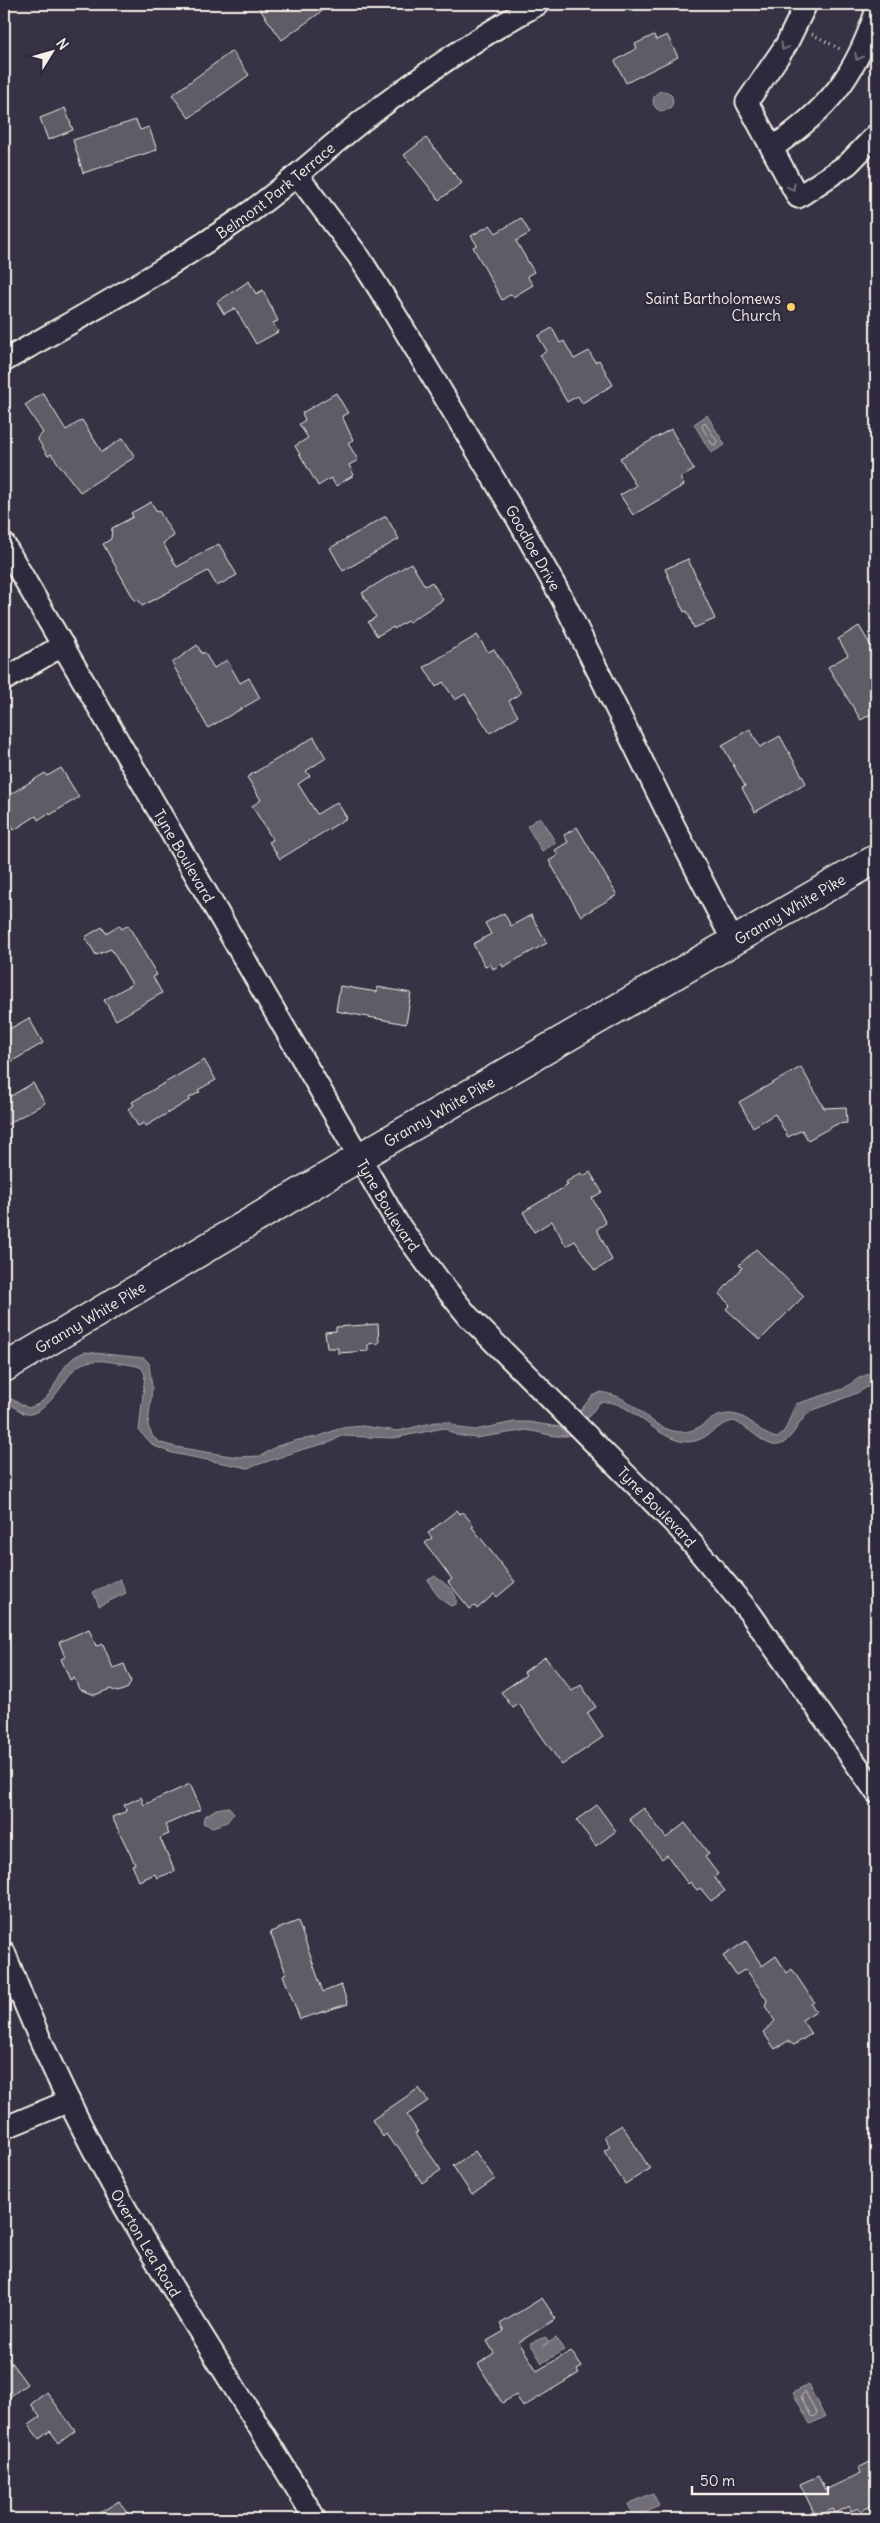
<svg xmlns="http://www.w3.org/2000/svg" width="880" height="2523" viewBox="0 0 880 2523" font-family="Delius,sans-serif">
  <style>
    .water { fill: #726e77; stroke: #a6a2a4 }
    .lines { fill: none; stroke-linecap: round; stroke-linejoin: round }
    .shore { stroke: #c0bdbb; stroke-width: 1 }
    .building { fill: #5f5c67; stroke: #f4f1e8 }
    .minor-casing { stroke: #f4f1e8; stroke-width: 25 }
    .major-casing { stroke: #f4f1e8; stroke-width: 31 }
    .path { stroke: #f4f1e8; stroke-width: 3; stroke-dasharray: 1 4; stroke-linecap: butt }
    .minor { stroke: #2f2a3d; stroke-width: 21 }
    .major { stroke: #2f2a3d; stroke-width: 28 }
    .oneway { stroke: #747079 }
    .poi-dot { fill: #ffd166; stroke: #2f2a3d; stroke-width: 2 }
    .labels { text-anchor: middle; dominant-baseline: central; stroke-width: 5; stroke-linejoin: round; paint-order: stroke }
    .street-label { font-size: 15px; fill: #f4f1e8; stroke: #2f2a3d }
    .poi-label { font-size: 15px; fill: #f4f1e8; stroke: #2f2a3d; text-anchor: end }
  </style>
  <rect width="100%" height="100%" fill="#373244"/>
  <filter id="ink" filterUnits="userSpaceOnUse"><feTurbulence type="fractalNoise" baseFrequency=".02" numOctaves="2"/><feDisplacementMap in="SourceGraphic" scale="10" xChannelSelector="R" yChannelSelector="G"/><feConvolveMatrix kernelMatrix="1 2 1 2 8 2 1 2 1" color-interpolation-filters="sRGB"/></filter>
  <g filter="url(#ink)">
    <g class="water">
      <circle cx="663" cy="101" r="10"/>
      <polygon points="707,415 725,445 711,453 694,424"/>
      <polygon points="540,817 556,843 542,851 527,826"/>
      <path d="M85,1352L144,1358L149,1363L152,1388L148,1426L153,1437L161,1443L176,1447L212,1453L237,1457L261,1456L277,1446L298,1440L317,1437L341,1428L362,1426L398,1431L436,1422H449L460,1428L475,1430L514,1422H528L560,1427L568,1436H555L527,1430L476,1438L456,1435L444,1428L394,1438L341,1436L331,1442L304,1449L248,1468L172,1453L154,1446L139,1431L145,1375L142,1368C133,1364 122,1364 112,1362C68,1355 73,1379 47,1404C43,1408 38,1412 31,1414C20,1416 15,1403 4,1403V1396H6L28,1408C61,1400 53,1362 85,1352Z"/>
      <path d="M876,1371V1382L857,1393L811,1411C800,1419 796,1432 786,1441C770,1456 752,1427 733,1421C715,1425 706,1442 688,1442C656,1442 626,1394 599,1403L587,1419L580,1411L592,1396L601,1392C610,1394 619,1396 626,1401C640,1409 652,1424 667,1429C699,1441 705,1413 731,1414C751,1415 760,1435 777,1438C789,1430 789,1415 796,1404L843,1389L859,1378Z"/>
      <path d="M435,1576C443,1583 459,1591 456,1604L451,1606C441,1601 432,1590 428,1580Z"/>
      <polygon points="120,1579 126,1593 99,1606 93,1592"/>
      <polygon points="229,1807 234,1813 227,1822 213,1827 203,1823 204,1817 216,1809"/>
      <polygon points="545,2337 548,2342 543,2346 556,2338 564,2350 542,2363 530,2343"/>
      <polygon points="808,2385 825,2417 810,2424 793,2393"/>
      <polygon points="653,2493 659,2506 634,2518 628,2504"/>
    </g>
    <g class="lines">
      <g class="shore">
        <polygon points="705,423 717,441 715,445 712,444 702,427"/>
        <polygon points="805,2392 817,2413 814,2417 811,2416 801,2397"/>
      </g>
    </g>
    <g class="building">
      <polygon points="256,4 332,4 282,40"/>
      <polygon points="654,35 656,40 667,35 678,57 626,83 615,61 637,48 635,44"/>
      <polygon points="232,51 249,75 189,118 172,95"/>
      <polygon points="65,108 73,130 48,140 40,118"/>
      <polygon points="136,120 140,130 149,127 157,150 83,173 73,140"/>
      <polygon points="426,138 462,183 439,200 404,155"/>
      <polygon points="521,218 530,233 516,241 534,272 527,276 533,285 513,297 511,294 502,300 473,247 477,245 471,236 490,225 496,233"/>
      <polygon points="249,281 256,294 263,290 278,321 273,323 278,332 256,344 235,308 224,314 217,302"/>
      <polygon points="552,328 560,343 564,341 574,359 589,351 595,362 599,360 613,385 582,403 578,396 567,402 540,355 547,351 538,336"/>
      <polygon points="43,393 66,430 82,420 102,452 123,438 135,457 80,492 51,454 48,456 37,438 43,433 25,405"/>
      <polygon points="336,393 348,413 342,416 353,440 348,443 358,460 349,465 354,475 336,486 331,478 318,486 295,446 308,438 299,424 305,420 302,413"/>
      <polygon points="671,429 694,470 680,478 684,485 633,515 620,495 636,486 620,458"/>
      <polygon points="151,502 157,512 159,511 174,536 163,543 177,567 219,544 237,575 217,586 208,571 142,606 138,599 135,601 103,544 111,539 112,528 133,517 131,513"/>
      <polygon points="386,516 399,539 343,571 330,548"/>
      <polygon points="688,559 715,619 694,628 687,611 684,612 665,569"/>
      <polygon points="411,563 425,586 432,582 443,600 409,622 407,621 394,629 393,627 377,636 368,622 376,617 362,593"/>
      <polygon points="859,626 876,654 876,711 861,720 828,667 848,655 838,639"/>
      <polygon points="477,635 488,652 494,649 521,693 509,701 518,716 490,733 465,694 455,700 443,682 436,687 424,667"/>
      <polygon points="197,645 202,654 204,652 214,668 227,660 240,683 249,678 260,698 208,728 172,663"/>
      <polygon points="750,729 760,747 780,736 806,783 755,812 742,788 745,786 722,745"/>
      <polygon points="314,737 326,758 306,771 310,776 298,784 317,814 337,802 347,818 280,859 269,842 273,840 252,806 261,800 247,777"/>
      <polygon points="61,768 79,797 50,815 49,813 38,820 36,816 14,830 4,813 4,802 11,798 9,795 45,773 47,776"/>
      <polygon points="577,827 617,895 581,916 549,861 558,855 555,850 568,842 564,835"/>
      <polygon points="504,913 511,926 531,915 547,943 503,967 502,964 493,969 490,964 485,966 473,944 491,934 485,923"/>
      <polygon points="119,925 122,929 128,925 157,975 153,977 162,993 116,1020 104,1000 132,984 111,949 96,955 85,937 102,927 106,933"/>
      <polygon points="340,986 377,992 377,987 411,993 406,1024 336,1011"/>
      <polygon points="29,1018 43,1043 4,1066 4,1032"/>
      <polygon points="204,1060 216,1080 198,1090 200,1092 189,1098 190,1100 146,1126 144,1123 138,1126 128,1109 134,1105 132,1102"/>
      <polygon points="801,1067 824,1108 846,1107 847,1123 837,1124 808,1140 802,1130 788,1137 775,1114 753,1127 739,1102"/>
      <polygon points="33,1083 45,1103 4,1126 4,1100"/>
      <polygon points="590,1172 602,1192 592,1198 606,1223 597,1229 612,1260 595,1271 575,1241 566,1246 552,1221 534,1232 523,1212 568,1185 566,1182 581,1173 583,1176"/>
      <polygon points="756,1249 804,1296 760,1340 726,1309 730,1305 719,1294 742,1268 739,1265"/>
      <polygon points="378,1324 379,1343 368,1344 368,1351 338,1353 338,1348 327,1348 325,1332 336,1331 336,1327"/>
      <polygon points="457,1510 460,1514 463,1512 474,1526 472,1527 515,1582 497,1597 494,1594 477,1609 475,1606 470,1609 448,1582 452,1579 425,1543 432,1538 428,1533"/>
      <polygon points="89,1629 96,1646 103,1644 113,1668 124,1664 131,1681 128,1688 118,1692 110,1689 95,1695 79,1689 74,1678 70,1680 61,1659 65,1657 59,1642"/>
      <polygon points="545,1657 572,1691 581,1685 596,1707 587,1713 603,1737 562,1765 519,1704 513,1708 501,1692 526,1675 524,1672"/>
      <polygon points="190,1784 201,1809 165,1825 169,1834 160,1838 175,1871 157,1878 155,1874 139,1881 132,1865 135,1864 112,1817 127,1811 124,1805 141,1797 144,1805"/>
      <polygon points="597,1805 616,1831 596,1846 576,1820"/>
      <polygon points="644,1808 666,1838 685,1823 709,1854 705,1857 718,1874 714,1877 725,1891 711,1901 700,1888 697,1890 690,1882 688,1884 667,1855 662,1859 629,1819"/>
      <polygon points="298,1921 323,1992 341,1985 348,2004 300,2019 283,1975 286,1973 270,1932"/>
      <polygon points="746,1941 762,1966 776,1956 787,1973 792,1969 814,2002 811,2004 816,2011 802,2020 811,2034 794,2045 788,2041 775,2049 763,2032 775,2021 765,2006 767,2000 746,1969 736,1975 723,1956"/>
      <polygon points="419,2088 428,2101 407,2115 418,2132 415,2133 441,2170 422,2183 397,2145 395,2147 386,2134 383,2137 372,2120"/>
      <polygon points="622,2125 650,2169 625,2184 604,2151 610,2147 604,2136"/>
      <polygon points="475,2151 495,2179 472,2195 453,2166"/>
      <polygon points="542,2298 556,2319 519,2342 537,2371 571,2351 582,2367 577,2370 579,2373 523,2407 516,2395 502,2403 478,2364 494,2353 487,2341 504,2331 500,2324"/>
      <polygon points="4,2353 27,2384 4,2401"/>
      <polygon points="47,2392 75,2431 59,2443 50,2431 39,2439 29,2425 40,2417 31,2404"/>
      <polygon points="876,2459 876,2506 875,2504 861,2511 859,2508 851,2511 849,2506 835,2513 833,2509 816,2517 800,2484 818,2476 825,2490 861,2473 858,2468"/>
      <polygon points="119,2501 131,2519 90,2519"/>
    </g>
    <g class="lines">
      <g class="minor-casing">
        <g id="minor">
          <polyline points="806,4 786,45 747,102 798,197 848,164 876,135"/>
          <path d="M772,148C827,110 855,77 876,12"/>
          <path id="s1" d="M297,175L359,257L390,306L516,516L564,602L674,826L734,943"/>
          <path id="s2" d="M4,361C87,313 172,268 250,212C289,184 324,151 362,121C418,78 476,38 538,4"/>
          <path id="s3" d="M4,544L398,1224L438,1279L468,1316L680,1529L750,1613L876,1792"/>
          <polyline points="4,680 63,645"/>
          <path id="s4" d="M4,1952C46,2062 99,2167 160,2267C211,2352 265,2434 315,2519"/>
          <polyline points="4,2128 69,2101"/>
        </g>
      </g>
      <g class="major-casing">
        <g id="major">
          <path id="s5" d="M4,1368L358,1158L876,859"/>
        </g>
      </g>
      <polyline class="path" points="812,34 840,49"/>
      <use href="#minor" class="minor"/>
      <use href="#major" class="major"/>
    </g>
    <defs><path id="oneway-chevron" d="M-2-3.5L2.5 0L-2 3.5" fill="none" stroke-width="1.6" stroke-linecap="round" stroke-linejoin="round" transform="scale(1.25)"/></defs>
    <g class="oneway">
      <use href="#oneway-chevron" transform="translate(784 47) rotate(121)"/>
      <use href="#oneway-chevron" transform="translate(858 57) rotate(117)"/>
      <use href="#oneway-chevron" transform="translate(792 187) rotate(62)"/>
    </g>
  </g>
  <circle class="poi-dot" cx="791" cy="307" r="5"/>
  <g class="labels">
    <g class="street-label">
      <text stroke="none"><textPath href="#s2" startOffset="321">Belmont Park Terrace</textPath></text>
      <text stroke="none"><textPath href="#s1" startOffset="442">Goodloe Drive</textPath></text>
      <text stroke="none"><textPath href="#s3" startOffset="360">Tyne Boulevard</textPath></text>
      <text stroke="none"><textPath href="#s5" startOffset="910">Granny White Pike</textPath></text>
      <text stroke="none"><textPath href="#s5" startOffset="505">Granny White Pike</textPath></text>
      <text stroke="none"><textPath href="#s3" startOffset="765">Tyne Boulevard</textPath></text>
      <text stroke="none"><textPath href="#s5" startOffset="100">Granny White Pike</textPath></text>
      <text stroke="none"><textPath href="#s3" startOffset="1170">Tyne Boulevard</textPath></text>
      <text stroke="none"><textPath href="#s4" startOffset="324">Overton Lea Road</textPath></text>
    </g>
    <g class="poi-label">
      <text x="781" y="298">Saint Bartholomews<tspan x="781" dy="17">Church</tspan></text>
    </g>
  </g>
  <rect width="880" height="2523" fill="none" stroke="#2f2a3d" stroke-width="20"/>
  <rect x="10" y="10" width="860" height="2503" fill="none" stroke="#f4f1e8" stroke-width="2" filter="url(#ink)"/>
  <g transform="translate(52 52) rotate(53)" stroke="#2f2a3d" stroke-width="4" paint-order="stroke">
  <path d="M0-4L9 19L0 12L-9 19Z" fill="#f4f1e8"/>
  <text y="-8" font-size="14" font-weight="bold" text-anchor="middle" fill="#f4f1e8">N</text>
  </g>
  <path d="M692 2486v8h136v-8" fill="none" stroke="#f4f1e8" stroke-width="2.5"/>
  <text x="700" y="2486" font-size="15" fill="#f4f1e8" stroke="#2f2a3d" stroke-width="4" paint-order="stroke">50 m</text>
</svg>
